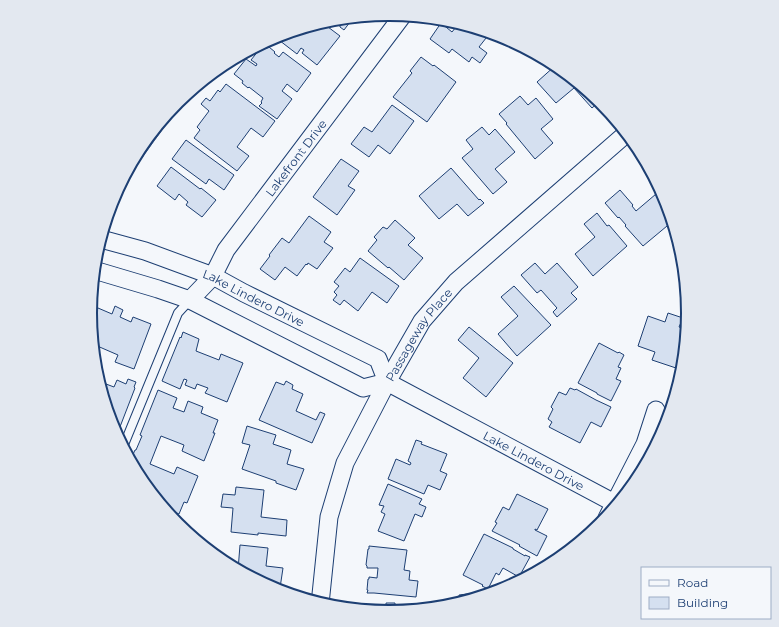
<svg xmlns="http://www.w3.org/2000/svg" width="779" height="627" viewBox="0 0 779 627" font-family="Montserrat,sans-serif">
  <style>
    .water { fill: #cfd7e4; stroke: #687fa3 }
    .building { fill: #d5e0f0; stroke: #1d3f73 }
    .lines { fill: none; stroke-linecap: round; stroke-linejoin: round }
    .lane-casing { stroke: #1d3f73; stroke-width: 10 }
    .street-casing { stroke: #1d3f73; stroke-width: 19 }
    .lane { stroke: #f4f7fb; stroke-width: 8 }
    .street { stroke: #f4f7fb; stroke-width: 17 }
    .labels { text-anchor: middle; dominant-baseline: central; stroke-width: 3; stroke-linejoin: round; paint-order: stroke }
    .street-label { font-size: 12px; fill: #1d3f73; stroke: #f4f7fb }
    .rim { fill: none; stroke: #1d3f73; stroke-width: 2 }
  </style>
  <rect width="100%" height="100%" fill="#f4f7fb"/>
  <polygon class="water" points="190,91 141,159 135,158 141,147 178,102"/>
  <g class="building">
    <polygon points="353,18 344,30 340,27 340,26 332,20"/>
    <polygon points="322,23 319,26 320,27 324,24 340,36 317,65 302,53 304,50 301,48 297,54 275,37"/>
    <polygon points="441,23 452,32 459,23 490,33 479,47 487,53 480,63 472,57 469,62 452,49 449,53 430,39"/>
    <polygon points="263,45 268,48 269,47 275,52 274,53 279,57 283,52 311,73 297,92 287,84 282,91 292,99 277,119 259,106 262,103 261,102 263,98 249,87 248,88 242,83 243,81 234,74 246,59 256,66 257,64 251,60"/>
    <polygon points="421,57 433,66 434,65 456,82 427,122 393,97 412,73 410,71"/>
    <polygon points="556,65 600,101 592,108 574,88 556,103 537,82"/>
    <polygon points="226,84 275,121 263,137 251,128 237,147 249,156 237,171 194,138 200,130 197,127 209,111 201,104 206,98 210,101 218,90 220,92"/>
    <polygon points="520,96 528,105 536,98 553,119 541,129 553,143 535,159 506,124 507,123 499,114"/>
    <polygon points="392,105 414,121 390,154 378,145 369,157 351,144 364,127 372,132"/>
    <polygon points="482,127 489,135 495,129 515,152 495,169 507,182 493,194 462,158 473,149 466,140"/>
    <polygon points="186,140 234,175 224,190 209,179 206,184 172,159"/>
    <polygon points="341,159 359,171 348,186 355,190 337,215 313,197"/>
    <polygon points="171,167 200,189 201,188 216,200 202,217 186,205 188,202 179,194 175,200 157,186"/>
    <polygon points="451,168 479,200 480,199 484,203 468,216 457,204 439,219 419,196"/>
    <polygon points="620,190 633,205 632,206 636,211 656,194 670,211 673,221 643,246 625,226 626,225 619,217 618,218 605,203"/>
    <polygon points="597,213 607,226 609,225 627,246 593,276 575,254 595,237 584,224"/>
    <polygon points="309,216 331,232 324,242 333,248 317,269 308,263 307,265 306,264 297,276 285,267 275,280 260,269 270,256 269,255 282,238 289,243"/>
    <polygon points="395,220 415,238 408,245 423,258 404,280 389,267 388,268 368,251 377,240 374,237 383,227 387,229"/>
    <polygon points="360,258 399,286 387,303 372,292 358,311 344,300 340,305 333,300 337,295 334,292 339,286 334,282 345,268 350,272"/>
    <polygon points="535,263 545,274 557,263 578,287 571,293 577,299 557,317 553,312 557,308 541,290 537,293 521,275"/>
    <polygon points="514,286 551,325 517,356 498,334 518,316 501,297"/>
    <polygon points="91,305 112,314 115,306 123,310 120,317 131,322 133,317 151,324 134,369 115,362 118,355 95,345 94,349 90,313"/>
    <polygon points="668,313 683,318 679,327 687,330 687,335 676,368 652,360 655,352 638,346 648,316 665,322"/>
    <polygon points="469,327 513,363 486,397 463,378 479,358 458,340"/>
    <polygon points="183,332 199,339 196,351 219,360 221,354 243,363 227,402 205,393 208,388 197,384 195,389 185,385 187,380 184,379 180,389 162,381 180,337 181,338"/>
    <polygon points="599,343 618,353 619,352 624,355 618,367 621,368 616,379 621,381 611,401 597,394 597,393 578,383"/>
    <polygon points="128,379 136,382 134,387 135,388 118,432 114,430 113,428 98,381 114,387 117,380 126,384"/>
    <polygon points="286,381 293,385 292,389 303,394 296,411 316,420 320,412 325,414 312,443 259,420 276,382 284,385"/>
    <polygon points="570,388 575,390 576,389 596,400 611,407 601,427 591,422 580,443 549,427 552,422 548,419 553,409 551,407 559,392 566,395"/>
    <polygon points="158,390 177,398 173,408 184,412 188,401 203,407 201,413 218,420 213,433 215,433 204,461 182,451 184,445 161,436 150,464 174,474 177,467 198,476 187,503 184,502 179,514 163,507 140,480 130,461 135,450 136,450 142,436 140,435"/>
    <polygon points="247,426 276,435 273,444 291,450 287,464 304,469 296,490 276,483 276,481 242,469 250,445 242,443"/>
    <polygon points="416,440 422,442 421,444 447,454 440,471 447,474 440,490 428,485 424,494 388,479 396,459 410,465 411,463 408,461"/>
    <polygon points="388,484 422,499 419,504 426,507 422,517 415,514 404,541 378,531 385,514 381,512 384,506 379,505"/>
    <polygon points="236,487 264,490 261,517 287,520 286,536 258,533 258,535 231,532 233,508 221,507 223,494 235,495"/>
    <polygon points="517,494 548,509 537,530 535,529 535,530 547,536 537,556 519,546 520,545 492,531 497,523 495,522 503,507 509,510"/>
    <polygon points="484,534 513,548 513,549 525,556 525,555 530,557 519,577 503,568 499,575 496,573 488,589 482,586 483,585 463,575"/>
    <polygon points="240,545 268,548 266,566 283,568 280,588 268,586 238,570"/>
    <polygon points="369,546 407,550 404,570 410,571 409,580 418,581 416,597 374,593 367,593 368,590 367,590 368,579 369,579 369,577 377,578 378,568 367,568 367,566 366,565 368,549 369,549"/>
    <polygon points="475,593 476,599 460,603 459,595"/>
    <polygon points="386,603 395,603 395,605 413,606 413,611 386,613"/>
  </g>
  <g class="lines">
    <g class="lane-casing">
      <polyline id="lane" points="123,447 178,313 190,300"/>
    </g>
    <g class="street-casing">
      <g id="street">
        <path id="s1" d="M101,239L145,251L213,276L244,293L378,359L387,382L618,505"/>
        <polyline points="94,270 158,289 190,300 363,388 387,382"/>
        <path id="s2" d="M190,300L213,276L226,250L403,15"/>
        <polyline points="607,518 645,444 656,410"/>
        <path id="s3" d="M320,604L329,517L345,463L387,382L422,321L456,282L627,133"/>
      </g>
    </g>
    <use href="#lane" class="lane"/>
    <use href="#street" class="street"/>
  </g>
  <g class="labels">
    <g class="street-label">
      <text stroke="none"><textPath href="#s2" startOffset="178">Lakefront Drive</textPath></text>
      <text stroke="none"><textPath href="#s1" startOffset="164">Lake Lindero Drive</textPath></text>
      <text stroke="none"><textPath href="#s3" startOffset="292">Passageway Place</textPath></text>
      <text stroke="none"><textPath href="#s1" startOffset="494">Lake Lindero Drive</textPath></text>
    </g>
  </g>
  <path d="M0 0H779V627H0ZM97 313a292 292 0 1 1 584 0a292 292 0 1 1-584 0Z" fill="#e3e8f0" fill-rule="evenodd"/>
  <path class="rim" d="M97 313a292 292 0 1 1 584 0a292 292 0 1 1-584 0Z"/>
  <rect x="641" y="567" width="130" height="52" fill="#f4f7fb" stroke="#9eadc5"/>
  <rect x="649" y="580" width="20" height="6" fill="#f4f7fb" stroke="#9eadc5"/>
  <text x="677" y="587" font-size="12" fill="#1d3f73">Road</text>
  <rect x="649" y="597" width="20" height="12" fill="#d5e0f0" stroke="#9eadc5"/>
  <text x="677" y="607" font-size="12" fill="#1d3f73">Building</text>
</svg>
